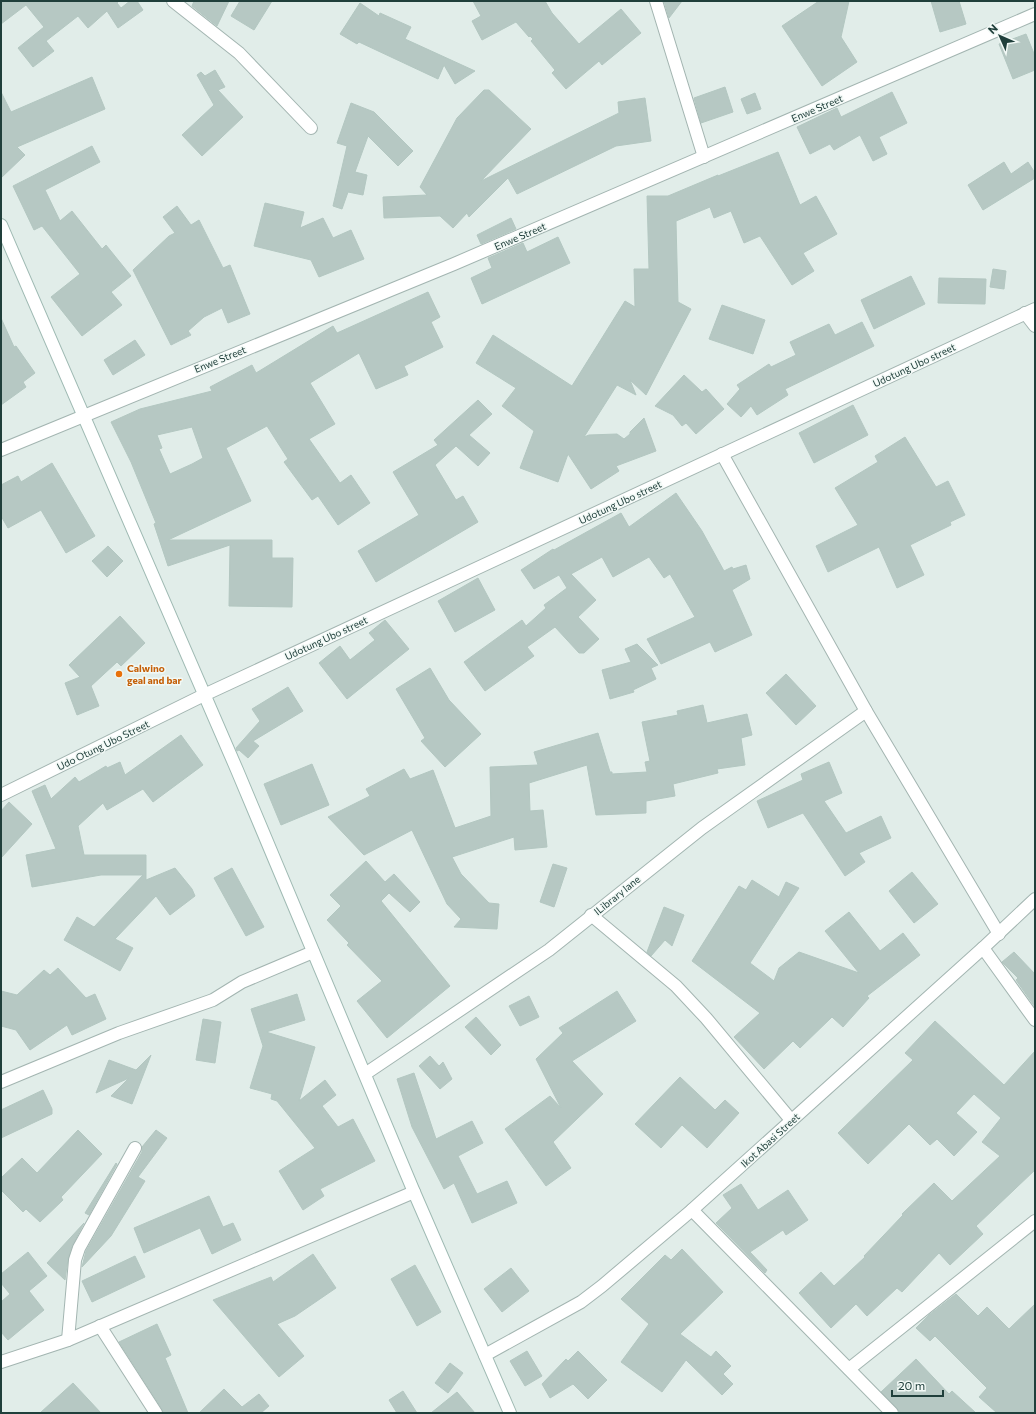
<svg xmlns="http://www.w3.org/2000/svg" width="1036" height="1414" viewBox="0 0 1036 1414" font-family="Commissioner,sans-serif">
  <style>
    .building { fill: #b6c8c3; stroke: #b3c7c1; fill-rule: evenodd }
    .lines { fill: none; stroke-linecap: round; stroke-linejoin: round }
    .street-casing { stroke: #a3b5b1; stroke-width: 14 }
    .secondary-casing { stroke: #9fbab3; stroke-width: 14 }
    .street { stroke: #fff; stroke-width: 12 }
    .secondary { stroke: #fff; stroke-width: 12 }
    .food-dot { fill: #e8710a; stroke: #f2f9f6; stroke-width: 1.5 }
    .labels { text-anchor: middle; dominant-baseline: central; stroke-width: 3; stroke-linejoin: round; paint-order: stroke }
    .street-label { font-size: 10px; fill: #203f3b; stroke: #f2f9f6 }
    .food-label { font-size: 10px; font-weight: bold; fill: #c56008; stroke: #f2f9f6; text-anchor: start }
  </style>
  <rect width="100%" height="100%" fill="#e1ede9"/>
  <g class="building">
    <polygon points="1,1 119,1 117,3 121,8 130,1 137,1 143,10 118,28 107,11 88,28 78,16 46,41 54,51 33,67 18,48 44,27 26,5 1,24"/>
    <polygon points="194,1 229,1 217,26 192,6"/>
    <polygon points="240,1 272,1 254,30 231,16"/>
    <polygon points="473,1 545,1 552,13 579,44 621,9 641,33 602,65 599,61 566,89 552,73 555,70 531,41 533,39 530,36 529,37 516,22 482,40 472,21 481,16"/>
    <polygon points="664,1 682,1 669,18"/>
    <polygon points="819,1 849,1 841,37 857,62 822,86 782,26"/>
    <polygon points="931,1 959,1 966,24 940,32"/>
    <polygon points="360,3 379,16 380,13 411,27 405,39 475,71 455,84 444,65 438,79 359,42 357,44 340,34"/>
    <polygon points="1026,34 1035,56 1035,70 1013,79 999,44"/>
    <polygon points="215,70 225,87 218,90 243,117 202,156 182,135 214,105 197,75 201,72 205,76"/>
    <polygon points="92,77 105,109 17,147 25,155 1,178 1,92 11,112"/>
    <polygon points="725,87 733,112 701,123 694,98"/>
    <polygon points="484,90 489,90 531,129 481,181 619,113 618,102 645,98 651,141 616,146 517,194 508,178 469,217 467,213 453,228 440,216 384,218 383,197 427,195 420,187 457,118"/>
    <polygon points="892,92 907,123 879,137 887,154 873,161 860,135 834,150 830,144 810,154 797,127 837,108 841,117"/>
    <polygon points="755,93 761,109 747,114 741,99"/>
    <polygon points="351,103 374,112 413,151 398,166 368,136 355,172 367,175 363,195 348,192 342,209 333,206 347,146 337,143"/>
    <polygon points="92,146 100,162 45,190 60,221 72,211 102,249 106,245 131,276 111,292 122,305 82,336 51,297 80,274 42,226 34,230 13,186"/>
    <polygon points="778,152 800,205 816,196 837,234 803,253 814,271 792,285 760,236 744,243 731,211 714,218 710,207 676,221 678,302 691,309 646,395 630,380 636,395 617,385 584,437 589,435 617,434 624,439 630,434 630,432 644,418 656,451 616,466 619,471 591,489 568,454 558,482 520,468 534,431 502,406 516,388 476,363 493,335 572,386 625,301 635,307 634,269 649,269 647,196 668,196 718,175 718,176"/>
    <polygon points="1004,162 1011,174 1028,162 1035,173 1035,178 983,210 968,185"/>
    <polygon points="265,203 304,212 300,228 323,218 333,238 351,230 364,259 319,277 311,260 254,246"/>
    <polygon points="177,206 191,225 199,220 223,268 230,265 250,314 228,323 222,308 204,317 188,331 191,335 171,345 133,270 169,236 175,233 163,217"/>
    <polygon points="511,218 516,229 481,244 477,235"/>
    <polygon points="558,237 570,263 482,304 471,278 492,268 488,258 523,243 527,252"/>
    <polygon points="993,269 1006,271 1004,289 990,287"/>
    <polygon points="911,276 925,304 874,329 861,300"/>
    <polygon points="939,278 986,279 985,304 938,303"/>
    <path d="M428,292L440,317L431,322L443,347L404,366L408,375L376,389L359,353L310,383L335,424L309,439L340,483L351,475L370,503L338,525L318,496L312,500L284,462L288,459L267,426L226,448L251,501L168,540H272V558H293L292,607L229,606L230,545L168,566L154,524L156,523L131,462L111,422L140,409L212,391L210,387L252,365L256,373L333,326L337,333ZM192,427L203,458L192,464L170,474L159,449L162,448L157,435Z"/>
    <polygon points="722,305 765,320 753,354 709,339"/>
    <polygon points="1,318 14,347 16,346 35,373 23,382 26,387 1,405"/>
    <polygon points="862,322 874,346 785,389 788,395 757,415 751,406 741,417 727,404 740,389 737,385 769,364 771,367 796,355 790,342 829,324 835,335"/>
    <polygon points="135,340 145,355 113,375 104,360"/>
    <polygon points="684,375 702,392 706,389 724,409 696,434 686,423 682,426 673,415 655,406"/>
    <polygon points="478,400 492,414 469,435 490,453 478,466 456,446 435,465 456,500 463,496 478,522 376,582 358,551 419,515 393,472 438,445 434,440"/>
    <polygon points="853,405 868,435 814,463 799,433"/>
    <polygon points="905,437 936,487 948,481 965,515 950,522 951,525 910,545 924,575 897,588 879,547 828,572 816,546 858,525 835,488 878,462 875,456"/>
    <polygon points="52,463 95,536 66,553 41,510 8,528 1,516 1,485 18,476 21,482"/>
    <polygon points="676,493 702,531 724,571 732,567 733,569 746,565 750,579 732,590 752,635 715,652 710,642 661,664 647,639 695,617 670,574 664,578 649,557 613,577 602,557 571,574 596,600 578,617 599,639 584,653 579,653 555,627 527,647 534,656 485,691 464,662 522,620 526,626 546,608 544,605 567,588 559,575 534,589 521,570 553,549 554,550 621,513 629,527"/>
    <polygon points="108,546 123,561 107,577 92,561"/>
    <polygon points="478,578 495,610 455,632 438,601"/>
    <polygon points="120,616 145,643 121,666 117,662 91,686 99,706 77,715 65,683 80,677 69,665"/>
    <polygon points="385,620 409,649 347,699 319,663 340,646 350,660 375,640 369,633"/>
    <polygon points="637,644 658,665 651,668 656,679 633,690 634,692 610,699 602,670 631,662 625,649"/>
    <polygon points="430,668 449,700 481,734 445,767 421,741 425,738 396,689"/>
    <polygon points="786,674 816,706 796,725 766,693"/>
    <polygon points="288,687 303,711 253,741 259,746 248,758 239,750 237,751 236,748 260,721 252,709"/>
    <polygon points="703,705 707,723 747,714 752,735 741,738 745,765 717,769 718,773 673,784 675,796 646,801 646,813 596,815 587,765 529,783 530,811 543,810 547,847 515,850 514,837 452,857 461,874 489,903 499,904 497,929 454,927 461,919 447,904 412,830 364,855 328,817 370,796 366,789 404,769 410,779 433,770 455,828 491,816 490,767 538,765 534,752 598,733 610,772 612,772 612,774 647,772 645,762 650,761 642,722 678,715 677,711"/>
    <polygon points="181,735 203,765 153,802 143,789 107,810 103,803 78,826 84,855 146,855 146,880 175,868 192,889 195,896 170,915 156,896 115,939 133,948 120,971 64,940 77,917 94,927 143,875 101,875 32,887 26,855 56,849 32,791 45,785 51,799 75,777 79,782 106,766 107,768 120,762 125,775"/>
    <polygon points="829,762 842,793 824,801 846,833 881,816 891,838 859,853 865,862 845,876 803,813 768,828 757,801 803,780 801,774"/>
    <polygon points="312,764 329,805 281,825 264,784"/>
    <polygon points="9,802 32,824 1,858 1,811"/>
    <polygon points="366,861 385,882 394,874 420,902 410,912 389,893 381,901 450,986 387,1038 357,1001 382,981 347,945 349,943 327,920 341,906 330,895"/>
    <polygon points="553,864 567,868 554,907 540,902"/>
    <polygon points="232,868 264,927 246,936 214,878"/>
    <polygon points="912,872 938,904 914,923 889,891"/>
    <polygon points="752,880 779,897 786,882 799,888 750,963 774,981 779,968 799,952 859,973 825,931 849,912 880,951 903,933 920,955 867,996 869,998 843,1027 832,1017 800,1048 793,1041 764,1069 734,1037 760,1013 692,961 739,886 746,890"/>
    <polygon points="664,907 684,915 672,946 665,940 651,956 647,952"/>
    <polygon points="1014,952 1035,974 1035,1007 1016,980 1018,978 1002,962"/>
    <polygon points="58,968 86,998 95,994 106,1019 72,1035 67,1025 30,1050 16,1030 1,1026 1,991 17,995 44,970 50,975"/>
    <polygon points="617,991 636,1021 572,1061 603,1094 553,1142 571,1168 546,1186 505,1129 550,1096 561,1108 536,1059 563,1033 559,1028"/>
    <polygon points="297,994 305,1020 266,1032 315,1047 299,1101 325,1080 336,1095 322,1106 338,1127 353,1119 375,1161 320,1189 324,1196 303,1210 279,1171 315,1148 277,1101 271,1099 272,1094 250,1088 263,1046 251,1009"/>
    <polygon points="529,996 539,1017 520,1026 509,1006"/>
    <polygon points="476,1017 501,1045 491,1055 465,1027"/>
    <polygon points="203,1019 221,1022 215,1063 196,1060"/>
    <polygon points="935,1021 1004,1085 1035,1051 1035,1170 976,1226 983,1234 950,1265 939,1253 902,1292 897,1288 867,1316 856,1304 831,1328 799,1293 821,1272 834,1286 865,1257 864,1256 903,1215 902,1214 934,1183 952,1201 1000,1156 982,1142 1001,1118 974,1094 956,1113 977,1132 954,1156 937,1139 930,1145 909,1124 868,1164 838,1133 913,1060 905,1053"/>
    <polygon points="151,1055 132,1104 111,1096 129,1078 96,1093 109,1060 136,1070"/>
    <polygon points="430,1056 439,1066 443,1062 452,1079 440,1089 419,1066"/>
    <polygon points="414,1073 436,1139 472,1121 483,1143 458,1156 477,1194 507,1181 517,1203 472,1223 454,1183 444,1189 412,1127 397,1079"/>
    <polygon points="680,1077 715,1110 725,1100 739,1113 707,1148 682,1125 661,1148 635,1124"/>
    <polygon points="43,1090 52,1109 52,1114 1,1138 1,1110"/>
    <polygon points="78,1130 102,1154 61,1197 63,1200 40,1222 26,1209 23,1212 1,1190 1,1178 22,1158 37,1173"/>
    <polygon points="156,1130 167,1138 138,1177 145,1181 111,1236 82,1267 86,1251 142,1152 142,1147"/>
    <polygon points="116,1163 117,1164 89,1215 85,1213"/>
    <polygon points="741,1184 758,1210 788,1190 808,1220 786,1235 783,1230 750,1252 767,1270 765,1273 716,1223 732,1208 723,1195"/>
    <polygon points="209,1196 223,1227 233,1223 241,1240 212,1254 200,1228 144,1253 134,1228"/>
    <polygon points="84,1223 72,1246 68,1259 65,1280 47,1263"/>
    <polygon points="682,1249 723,1292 680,1334 711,1357 716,1351 731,1366 723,1374 733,1384 722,1395 686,1360 662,1392 621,1362 649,1324 621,1299 665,1255 671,1260"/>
    <polygon points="28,1252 47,1276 29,1291 44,1310 8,1340 1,1332 1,1302 10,1294 1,1283 1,1274"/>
    <polygon points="313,1254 336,1288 295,1316 277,1324 304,1356 279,1377 213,1300 271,1277 273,1282"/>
    <polygon points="135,1256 145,1277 92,1302 82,1281"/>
    <polygon points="415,1265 441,1312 417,1326 391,1279"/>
    <polygon points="511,1268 529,1291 502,1312 484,1289"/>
    <polygon points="956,1294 978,1316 987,1307 1009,1329 1035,1304 1035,1413 997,1413 979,1397 987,1388 935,1336 930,1341 916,1328 929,1315"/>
    <polygon points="157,1324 171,1355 165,1358 188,1413 163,1413 162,1409 119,1342"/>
    <polygon points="527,1351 542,1376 525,1386 510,1361"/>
    <polygon points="578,1351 607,1380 588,1399 573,1384 550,1398 542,1384 566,1359 568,1361"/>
    <polygon points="916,1359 949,1394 952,1391 976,1413 901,1413 881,1392"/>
    <polygon points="450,1363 463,1373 448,1393 435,1383"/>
    <polygon points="73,1383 101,1413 40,1413"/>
    <polygon points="224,1389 242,1407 259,1394 269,1406 261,1413 199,1413"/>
    <polygon points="403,1391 417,1413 397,1413 389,1400"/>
    <polygon points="457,1392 475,1413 431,1413"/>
  </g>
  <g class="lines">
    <g class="street-casing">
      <g id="street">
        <polyline points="173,1 239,53 311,128"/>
        <polyline points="656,1 704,157"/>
        <polyline points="1025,313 1035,326"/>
        <polyline points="1,450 454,264 1035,14"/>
        <polyline points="722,454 866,711 999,934"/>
        <polyline points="1,795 204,695 1035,309"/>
        <polyline points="591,915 676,986 706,1018 791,1120"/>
        <polyline points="983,948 1035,1020"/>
        <polyline points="365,1074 549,950 702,828 866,711"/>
        <polyline points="1,1082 119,1033 213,1000 242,982 313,952"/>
        <polyline points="692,1210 892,1413"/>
        <polyline points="100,1326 156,1413"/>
        <polyline points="68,1340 75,1260 79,1248 135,1148"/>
        <polyline points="485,1355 581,1302 602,1286 692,1210 983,948 1035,899"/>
        <polyline points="1,1362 68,1340 414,1192"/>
        <polyline points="849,1369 1035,1221"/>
      </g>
    </g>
    <g class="secondary-casing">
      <polyline id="secondary" points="1,225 237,770 414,1192 510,1413"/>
    </g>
    <use href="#street" class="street"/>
    <use href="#secondary" class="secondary"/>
  </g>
  <circle class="food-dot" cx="119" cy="674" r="4"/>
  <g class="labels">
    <g class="street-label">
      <text transform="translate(817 108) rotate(-23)">Enwe Street</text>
      <text transform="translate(520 236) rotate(-23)">Enwe Street</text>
      <text transform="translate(220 359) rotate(-22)">Enwe Street</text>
      <text transform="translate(914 365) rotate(-25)">Udotung Ubo street</text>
      <text transform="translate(620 502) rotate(-25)">Udotung Ubo street</text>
      <text transform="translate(326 638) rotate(-25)">Udotung Ubo street</text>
      <text transform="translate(103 745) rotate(-26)">Udo Otung Ubo Street</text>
      <text transform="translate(617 895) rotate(-39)">lLibrary lane</text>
      <text transform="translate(770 1140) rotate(-42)">Ikot Abasi Street</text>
    </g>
    <g class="food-label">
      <text x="127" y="668">Calwino<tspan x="127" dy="12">geal and bar</tspan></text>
    </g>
  </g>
  <rect width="1036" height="1414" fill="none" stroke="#203f3b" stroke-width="4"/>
  <g transform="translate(1000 36) rotate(315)" stroke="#f2f9f6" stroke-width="3" paint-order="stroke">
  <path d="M0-3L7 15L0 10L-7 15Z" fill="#203f3b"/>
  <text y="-6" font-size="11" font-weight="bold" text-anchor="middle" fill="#203f3b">N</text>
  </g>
  <path d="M892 1390v6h51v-6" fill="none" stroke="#203f3b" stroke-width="2"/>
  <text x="898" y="1390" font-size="12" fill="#203f3b" stroke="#f2f9f6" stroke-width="3" paint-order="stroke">20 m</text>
</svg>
